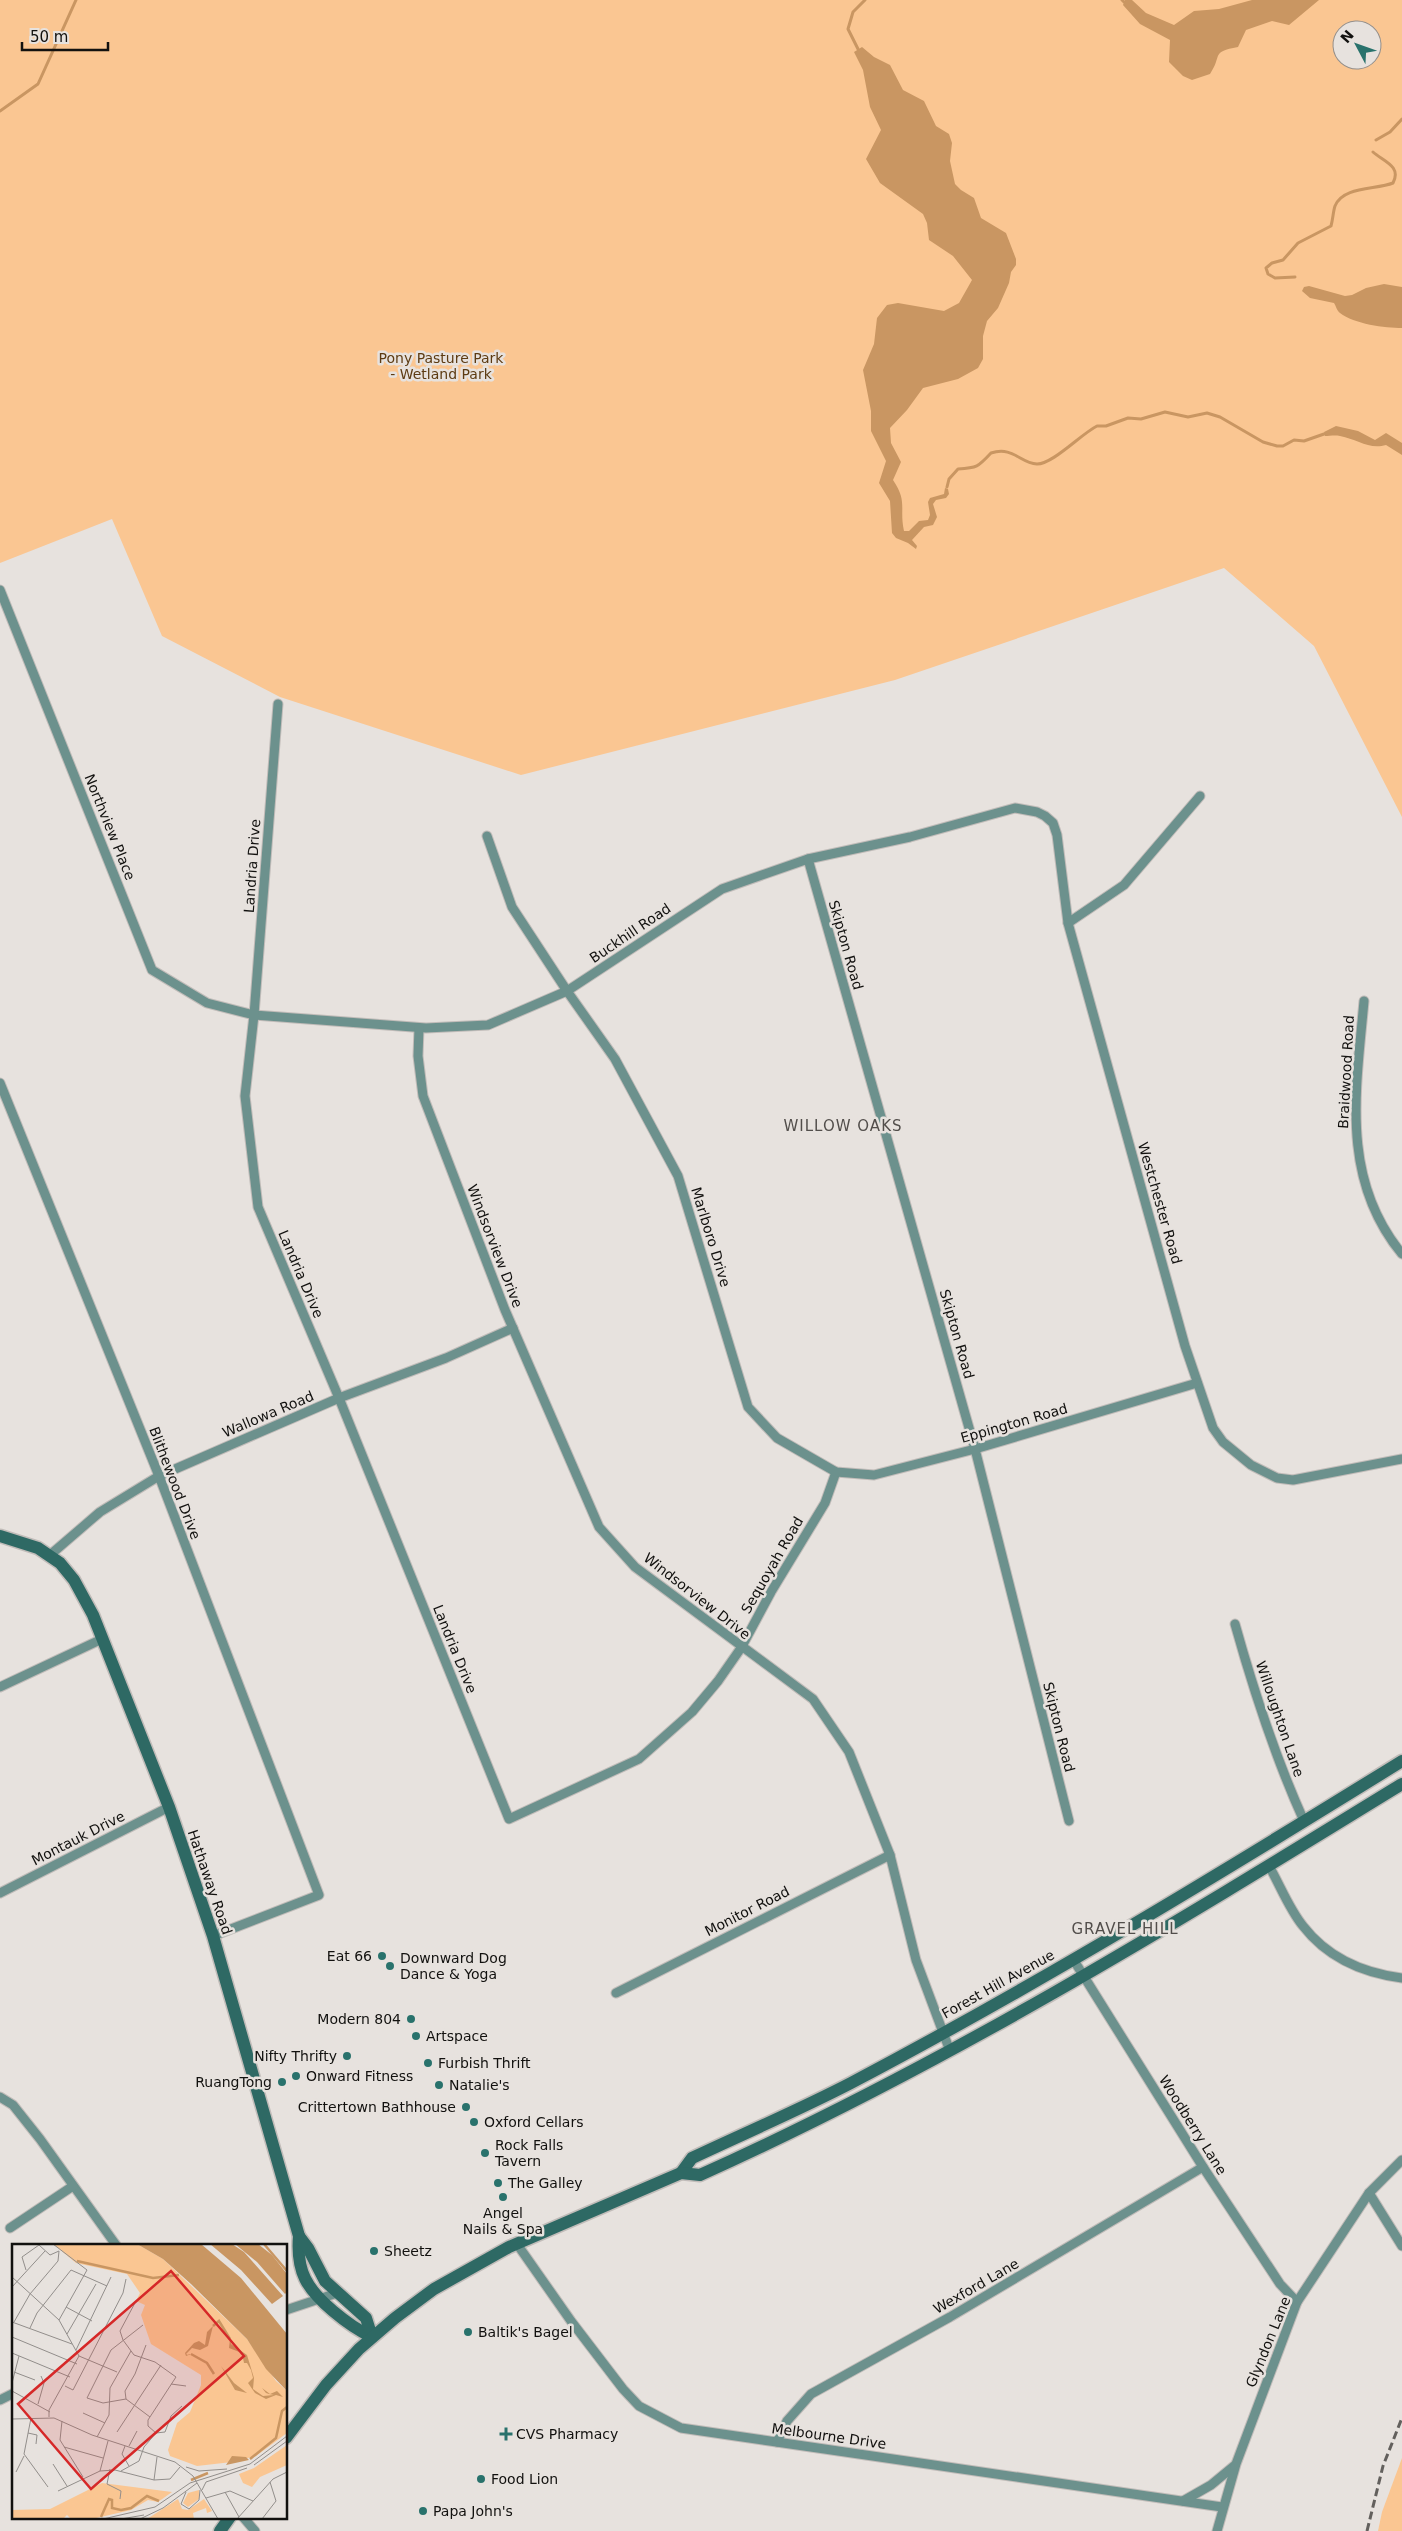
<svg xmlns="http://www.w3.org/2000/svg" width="1402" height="2531" viewBox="0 0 1402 2531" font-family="'DejaVu Sans',sans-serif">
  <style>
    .green { fill: #fac692; fill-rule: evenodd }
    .water { fill: #c99662 }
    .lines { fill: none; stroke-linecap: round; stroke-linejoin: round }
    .stream { stroke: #c99662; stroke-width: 3 }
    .street-casing { stroke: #c1bcb9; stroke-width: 11 }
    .secondary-casing { stroke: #c1bcb9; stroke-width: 15 }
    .street { stroke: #6c918d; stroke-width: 9 }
    .secondary { stroke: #2e6964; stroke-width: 12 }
    .rail { stroke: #63605d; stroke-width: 3; stroke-dasharray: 8 4; stroke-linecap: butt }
    .poi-dot { fill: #29726c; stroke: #e7e2de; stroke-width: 2 }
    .labels { text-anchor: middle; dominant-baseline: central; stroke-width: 5; stroke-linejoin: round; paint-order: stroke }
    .park-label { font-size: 14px; fill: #5d3b12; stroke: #e7e2de }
    .street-label { font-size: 14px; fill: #12110f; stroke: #e7e2de }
    .poi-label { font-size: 14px; fill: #12110f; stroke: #e7e2de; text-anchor: start }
    .neighbourhood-label { font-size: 15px; letter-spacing: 1px; fill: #524e4b; stroke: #e7e2de }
    .inset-river { fill: none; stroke: #c99662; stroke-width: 2.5 }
    .inset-road { fill: none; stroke: #928e8b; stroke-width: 1 }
    .view { fill: #d62828; fill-opacity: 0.15; stroke: #d62828; stroke-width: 2.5 }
    .inset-edge { fill: none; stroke: #12110f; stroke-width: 2.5 }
  </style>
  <rect width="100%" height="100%" fill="#e7e2de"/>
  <g class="green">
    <path d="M0,0H1402V817L1314,646L1224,568L895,680L521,775L280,697L162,636L112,519L0,563ZM1342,30H1372V60H1342Z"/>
    <polygon points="1402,2458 1402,2531 1378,2531 1382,2512"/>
  </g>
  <g class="water">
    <path d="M1125,0H1132L1146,13L1174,25L1194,11L1219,9L1252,0H1319L1289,25L1272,21L1246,30L1238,47C1210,52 1223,55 1210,74L1192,80L1183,76L1169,62L1170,40L1140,24L1123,5Z"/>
    <path d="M862,47L874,57L890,65L903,90L924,101L936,126L949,134L952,143L950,161L955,184L961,190L974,198L981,218L1006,233L1016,259V265L1011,272L1009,283L998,308L987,321L983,336V359L978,368L958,379L923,388L907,410L890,428L891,443L901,462L893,480C908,502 899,508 904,531H909L919,521L928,520L930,515L928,502L930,498L944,494L945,488L948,489L949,494L946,498L936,500L933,504L937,517L933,525L924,527L912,540L917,546L916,549L908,543L896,538L892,533L890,501L879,483L886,461L871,431V411L863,370L874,344L877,318L887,305L898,303L944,311L959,303L972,280L953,256L929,240L927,223L923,214L880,183L866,159L881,130L870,107L863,70L854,52Z"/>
    <path d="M1384,284L1402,287V328C1385,328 1354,324 1340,313C1337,311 1336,306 1334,303L1310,298L1302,291L1304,287L1309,286L1345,296L1352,295L1366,288Z"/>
    <path d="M1336,426L1358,431L1375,440L1386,433L1402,443V455L1386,445C1369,450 1357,439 1340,436C1335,435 1329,436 1325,436L1324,432Z"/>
  </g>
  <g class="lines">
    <g class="stream">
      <polyline points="1122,0 1124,2"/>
      <polyline points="858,49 848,29 853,12 865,0"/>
      <polyline points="0,111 38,84 76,0"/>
      <polyline points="1376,140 1390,132 1402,119"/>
      <path d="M1295,277L1275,278L1268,274L1266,268L1272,263L1283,260L1298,243L1331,226C1333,219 1333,212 1335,206C1343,186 1376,190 1393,183C1402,166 1383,161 1373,152"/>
      <path d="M947,487L949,479L958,469C977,468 978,467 991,453C1013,446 1020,463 1037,464C1053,464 1081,434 1097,426H1106L1128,418L1141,419L1165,412L1188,417L1207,413L1220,417L1263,442L1277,446H1283L1294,440L1304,441L1324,434"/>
    </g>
    <g class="street-casing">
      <g id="street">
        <polyline points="0,590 152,970 207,1003 254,1015 426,1028 488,1025 567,991 722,889 808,859 910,837 1015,808 1037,812 1045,816 1053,823 1057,835 1068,923 1185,1346 1213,1428 1223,1442 1251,1465 1277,1478 1293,1480 1402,1459"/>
        <polyline points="278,704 254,1015 245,1096 258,1207 339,1398 509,1819 639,1759 692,1712 718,1681 741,1648 771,1592 825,1503 836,1472"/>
        <polyline points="487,836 512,907 567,991 615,1059 678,1176 748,1407 777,1438 836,1472 874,1475 975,1449 1197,1383"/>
        <polyline points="808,859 975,1449 1069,1821"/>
        <polyline points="1068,923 1124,885 1200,796"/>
        <path d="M1364,1001C1356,1090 1340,1179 1402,1254"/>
        <polyline points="419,1028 418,1056 423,1096 505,1310 599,1527 635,1567 813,1699 849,1752 890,1855 916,1960 950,2051"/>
        <polyline points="0,1083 159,1476 319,1895 213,1936"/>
        <polyline points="50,1555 100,1512 159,1476 339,1398 446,1358 513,1328"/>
        <path d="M1235,1624C1254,1692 1275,1757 1304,1821"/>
        <polyline points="0,1687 102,1639"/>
        <path d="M1269,1866C1280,1885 1289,1909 1303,1926C1327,1957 1363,1973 1402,1978"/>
        <polyline points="0,1893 169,1807"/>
        <polyline points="1073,1959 1203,2167 1280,2284 1297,2302"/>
        <polyline points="616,1993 890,1855"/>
        <polyline points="0,2097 13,2105 40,2139 116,2245"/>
        <polyline points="1369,2193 1402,2246"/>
        <polyline points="10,2228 73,2186"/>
        <polyline points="517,2244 571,2321 623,2389 639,2406 681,2428 1222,2507"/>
        <polyline points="286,2310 337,2293"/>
        <polyline points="0,2400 14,2393"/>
        <polyline points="777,2442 787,2421 811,2394 950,2317 1203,2167"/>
        <polyline points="1183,2501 1211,2485 1234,2466"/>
        <polyline points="243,2517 255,2531"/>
        <polyline points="1217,2531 1236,2464 1297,2302 1369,2193 1402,2160"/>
      </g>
    </g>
    <g class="secondary-casing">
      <g id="secondary">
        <path d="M0,1536L38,1548L60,1563L74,1580L93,1615L169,1807L213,1936L299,2236C296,2272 307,2289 333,2311C346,2322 357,2330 372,2337"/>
        <path d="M681,2173L692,2158C745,2133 799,2110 851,2083C1039,1984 1221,1873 1402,1761"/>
        <polyline points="299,2236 308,2248 325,2281 366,2318 372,2337"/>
        <path d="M286,2438L326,2385L359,2349L395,2318L434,2289L509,2247L602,2207L681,2173L700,2175C945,2065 1174,1924 1402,1784"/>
        <polyline points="220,2531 230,2517"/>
      </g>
    </g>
    <use href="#street" class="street"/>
    <use href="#secondary" class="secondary"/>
    <polyline class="rail" points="1367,2531 1383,2466 1402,2418"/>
  </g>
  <g class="poi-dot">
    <circle cx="382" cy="1956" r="5"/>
    <circle cx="390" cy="1966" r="5"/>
    <circle cx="411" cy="2019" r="5"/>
    <circle cx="416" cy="2036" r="5"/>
    <circle cx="347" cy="2056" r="5"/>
    <circle cx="428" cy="2063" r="5"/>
    <circle cx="296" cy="2076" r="5"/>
    <circle cx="282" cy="2082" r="5"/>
    <circle cx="439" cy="2085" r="5"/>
    <circle cx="466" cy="2107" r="5"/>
    <circle cx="474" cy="2122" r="5"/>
    <circle cx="485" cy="2153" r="5"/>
    <circle cx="498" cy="2183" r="5"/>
    <circle cx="503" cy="2197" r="5"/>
    <circle cx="374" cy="2251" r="5"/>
    <circle cx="468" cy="2332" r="5"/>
    <path d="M503.5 2426.5h5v5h5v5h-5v5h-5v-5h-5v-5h5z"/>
    <circle cx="481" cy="2479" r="5"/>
    <circle cx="423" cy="2511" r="5"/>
  </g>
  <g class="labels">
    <g class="park-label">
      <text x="441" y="358">Pony Pasture Park<tspan x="441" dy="16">- Wetland Park</tspan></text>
    </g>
    <g class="street-label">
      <text transform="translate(110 827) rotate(68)">Northview Place</text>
      <text transform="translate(252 866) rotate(-86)">Landria Drive</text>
      <text transform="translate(630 933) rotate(-34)">Buckhill Road</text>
      <text transform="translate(846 945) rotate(74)">Skipton Road</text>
      <text transform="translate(1346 1072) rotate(-87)">Braidwood Road</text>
      <text transform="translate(1160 1203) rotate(74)">Westchester Road</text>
      <text transform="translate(711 1237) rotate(73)">Marlboro Drive</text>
      <text transform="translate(495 1246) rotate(69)">Windsorview Drive</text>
      <text transform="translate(301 1274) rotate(67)">Landria Drive</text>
      <text transform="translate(957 1334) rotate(74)">Skipton Road</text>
      <text transform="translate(268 1414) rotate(-23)">Wallowa Road</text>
      <text transform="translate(1014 1423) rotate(-16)">Eppington Road</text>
      <text transform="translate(175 1483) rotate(69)">Blithewood Drive</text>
      <text transform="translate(772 1565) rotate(-60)">Sequoyah Road</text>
      <text transform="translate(697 1596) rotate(38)">Windsorview Drive</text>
      <text transform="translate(455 1649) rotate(68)">Landria Drive</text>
      <text transform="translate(1280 1719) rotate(71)">Willoughton Lane</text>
      <text transform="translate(1059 1727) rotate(76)">Skipton Road</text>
      <text transform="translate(78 1838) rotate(-27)">Montauk Drive</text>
      <text transform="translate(210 1882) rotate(71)">Hathaway Road</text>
      <text transform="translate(747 1911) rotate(-27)">Monitor Road</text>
      <text transform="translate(998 1984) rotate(-29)">Forest Hill Avenue</text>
      <text transform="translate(1193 2125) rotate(58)">Woodberry Lane</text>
      <text transform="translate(976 2286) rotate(-30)">Wexford Lane</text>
      <text transform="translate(1268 2342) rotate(-68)">Glyndon Lane</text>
      <text transform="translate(829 2436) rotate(8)">Melbourne Drive</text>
    </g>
    <g class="poi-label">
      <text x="372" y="1956" text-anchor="end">Eat 66</text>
      <text x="400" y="1958">Downward Dog<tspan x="400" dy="16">Dance &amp; Yoga</tspan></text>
      <text x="401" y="2019" text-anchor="end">Modern 804</text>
      <text x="426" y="2036">Artspace</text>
      <text x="337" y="2056" text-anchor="end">Nifty Thrifty</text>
      <text x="438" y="2063">Furbish Thrift</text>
      <text x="306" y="2076">Onward Fitness</text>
      <text x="272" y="2082" text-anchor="end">RuangTong</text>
      <text x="449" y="2085">Natalie's</text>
      <text x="456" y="2107" text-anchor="end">Crittertown Bathhouse</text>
      <text x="484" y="2122">Oxford Cellars</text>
      <text x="495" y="2145">Rock Falls<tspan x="495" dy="16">Tavern</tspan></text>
      <text x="508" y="2183">The Galley</text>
      <text x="503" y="2213" text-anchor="middle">Angel<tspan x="503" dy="16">Nails &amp; Spa</tspan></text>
      <text x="384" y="2251">Sheetz</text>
      <text x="478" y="2332">Baltik's Bagel</text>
      <text x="516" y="2434">CVS Pharmacy</text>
      <text x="491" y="2479">Food Lion</text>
      <text x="433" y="2511">Papa John's</text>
    </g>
    <g class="neighbourhood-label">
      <text x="843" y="1126">WILLOW OAKS</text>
      <text x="1125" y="1929">GRAVEL HILL</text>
    </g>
  </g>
  <g transform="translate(12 2244)">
    <rect width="275" height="275" fill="#e7e2de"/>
    <path d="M41,0H125L151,15L235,95L264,137L275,147V189L244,212L220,218L185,222L158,212L156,206L165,179L178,168L189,141V131L139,100L129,71L133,61L124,57L128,49L115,30L64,19ZM275,201V221L248,233L240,243L231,239L227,230L242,224ZM90,239L160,248L146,258L136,256L119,266L80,275H59L55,271L51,275H0V266L38,265ZM187,246V255L176,263L171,259L176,249ZM166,255L170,265L176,266L192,255L200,267L195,269L194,264L186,267L181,269L182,275H135Z" fill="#fac692"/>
    <path d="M125,0H189L229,34L275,90V147L254,125L235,95L179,40L151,15ZM198,0H220L232,8L271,52L260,60L229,26ZM223,0H246L260,11L275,30V48L273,50L245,18ZM201,82L196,102L188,106L180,104L174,110L176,111L177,110H179L174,112L173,109L182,99L187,97L193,101L195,88ZM218,95L219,100L235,111L242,134L241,145L251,152L262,151L257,150L254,149L250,144L258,150L265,147L271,153L264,151L254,155L243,149L236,139L241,134L239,126L235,119H232L230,109L217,104ZM209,122L222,139L235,149L223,146ZM220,212L234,213L237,216L214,221Z" fill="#c99662"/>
    <path class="inset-river" d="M252,0L275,27M65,17L141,34L167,31M201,82L207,77L218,95M179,110L195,119L202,130M238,215L264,194L270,167L275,163M179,236L196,229M89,273L97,255L100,256V264L109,266L119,264L135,252L147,257"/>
    <path class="inset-road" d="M41,0L75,26L47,76M27,1L38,11L47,7M14,26L10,13L27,1M0,33L47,76L67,112M0,43L33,7M124,57L108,87L111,96L122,111L143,118L164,133L136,176V182L144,189M54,63L80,77M0,78L60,100M2,78L18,50L46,17L47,7M18,84L25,69L59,26L95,42M55,90L84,40M0,93L65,120M64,106L99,33M0,109L58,133M67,112L105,128M2,128L23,136M0,139L7,112M159,140L174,142M53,142L61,146L111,49L114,35M0,147L38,168M114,155L91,159L75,154L99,106L131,81M114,155L113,147L123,130L134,101M114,155L138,173M26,160L32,139L29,132M71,169L93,179M37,173V166L67,112M19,174L12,210L36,243M0,175L42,174L80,191L163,218L181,232L206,275M50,177L48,196L71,233M105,188L149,121M16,189L25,191L24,200M144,189L153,188L159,172L170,162M85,193L97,171L98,144L119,107M113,202L110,210L117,222M117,202L125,187M52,203L91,214M41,220L55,242M242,221L275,197M174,223L187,227L215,225M98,225L95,240L109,247L108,255M88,227L96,197M109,227L127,217L132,203L144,189M4,228L12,212M142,236L145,213M190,246L194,238L235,224M46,247L88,227L103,226L142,236L158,235L168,223M174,248L169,260L177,265L187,256L188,246M213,248L227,273M194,254L218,247L241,257M91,275L143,263L178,239L238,220L275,192M109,275L132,271M128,275L151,264L185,239M225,275L261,235L275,228M250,275L264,257L258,238"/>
    <path class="view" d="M159,27L232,112L79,245L6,160Z"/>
    <rect width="275" height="275" class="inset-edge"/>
  </g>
  <g transform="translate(1357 45) rotate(311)"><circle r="24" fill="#e7e2de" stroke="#928e8b"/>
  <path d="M0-4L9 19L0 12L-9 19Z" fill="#29726c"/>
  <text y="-8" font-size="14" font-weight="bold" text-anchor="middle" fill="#12110f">N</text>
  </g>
  <path d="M22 42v8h86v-8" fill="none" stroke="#12110f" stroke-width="2.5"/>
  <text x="30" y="42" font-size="15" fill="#12110f" stroke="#e7e2de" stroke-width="4" paint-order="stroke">50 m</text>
</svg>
